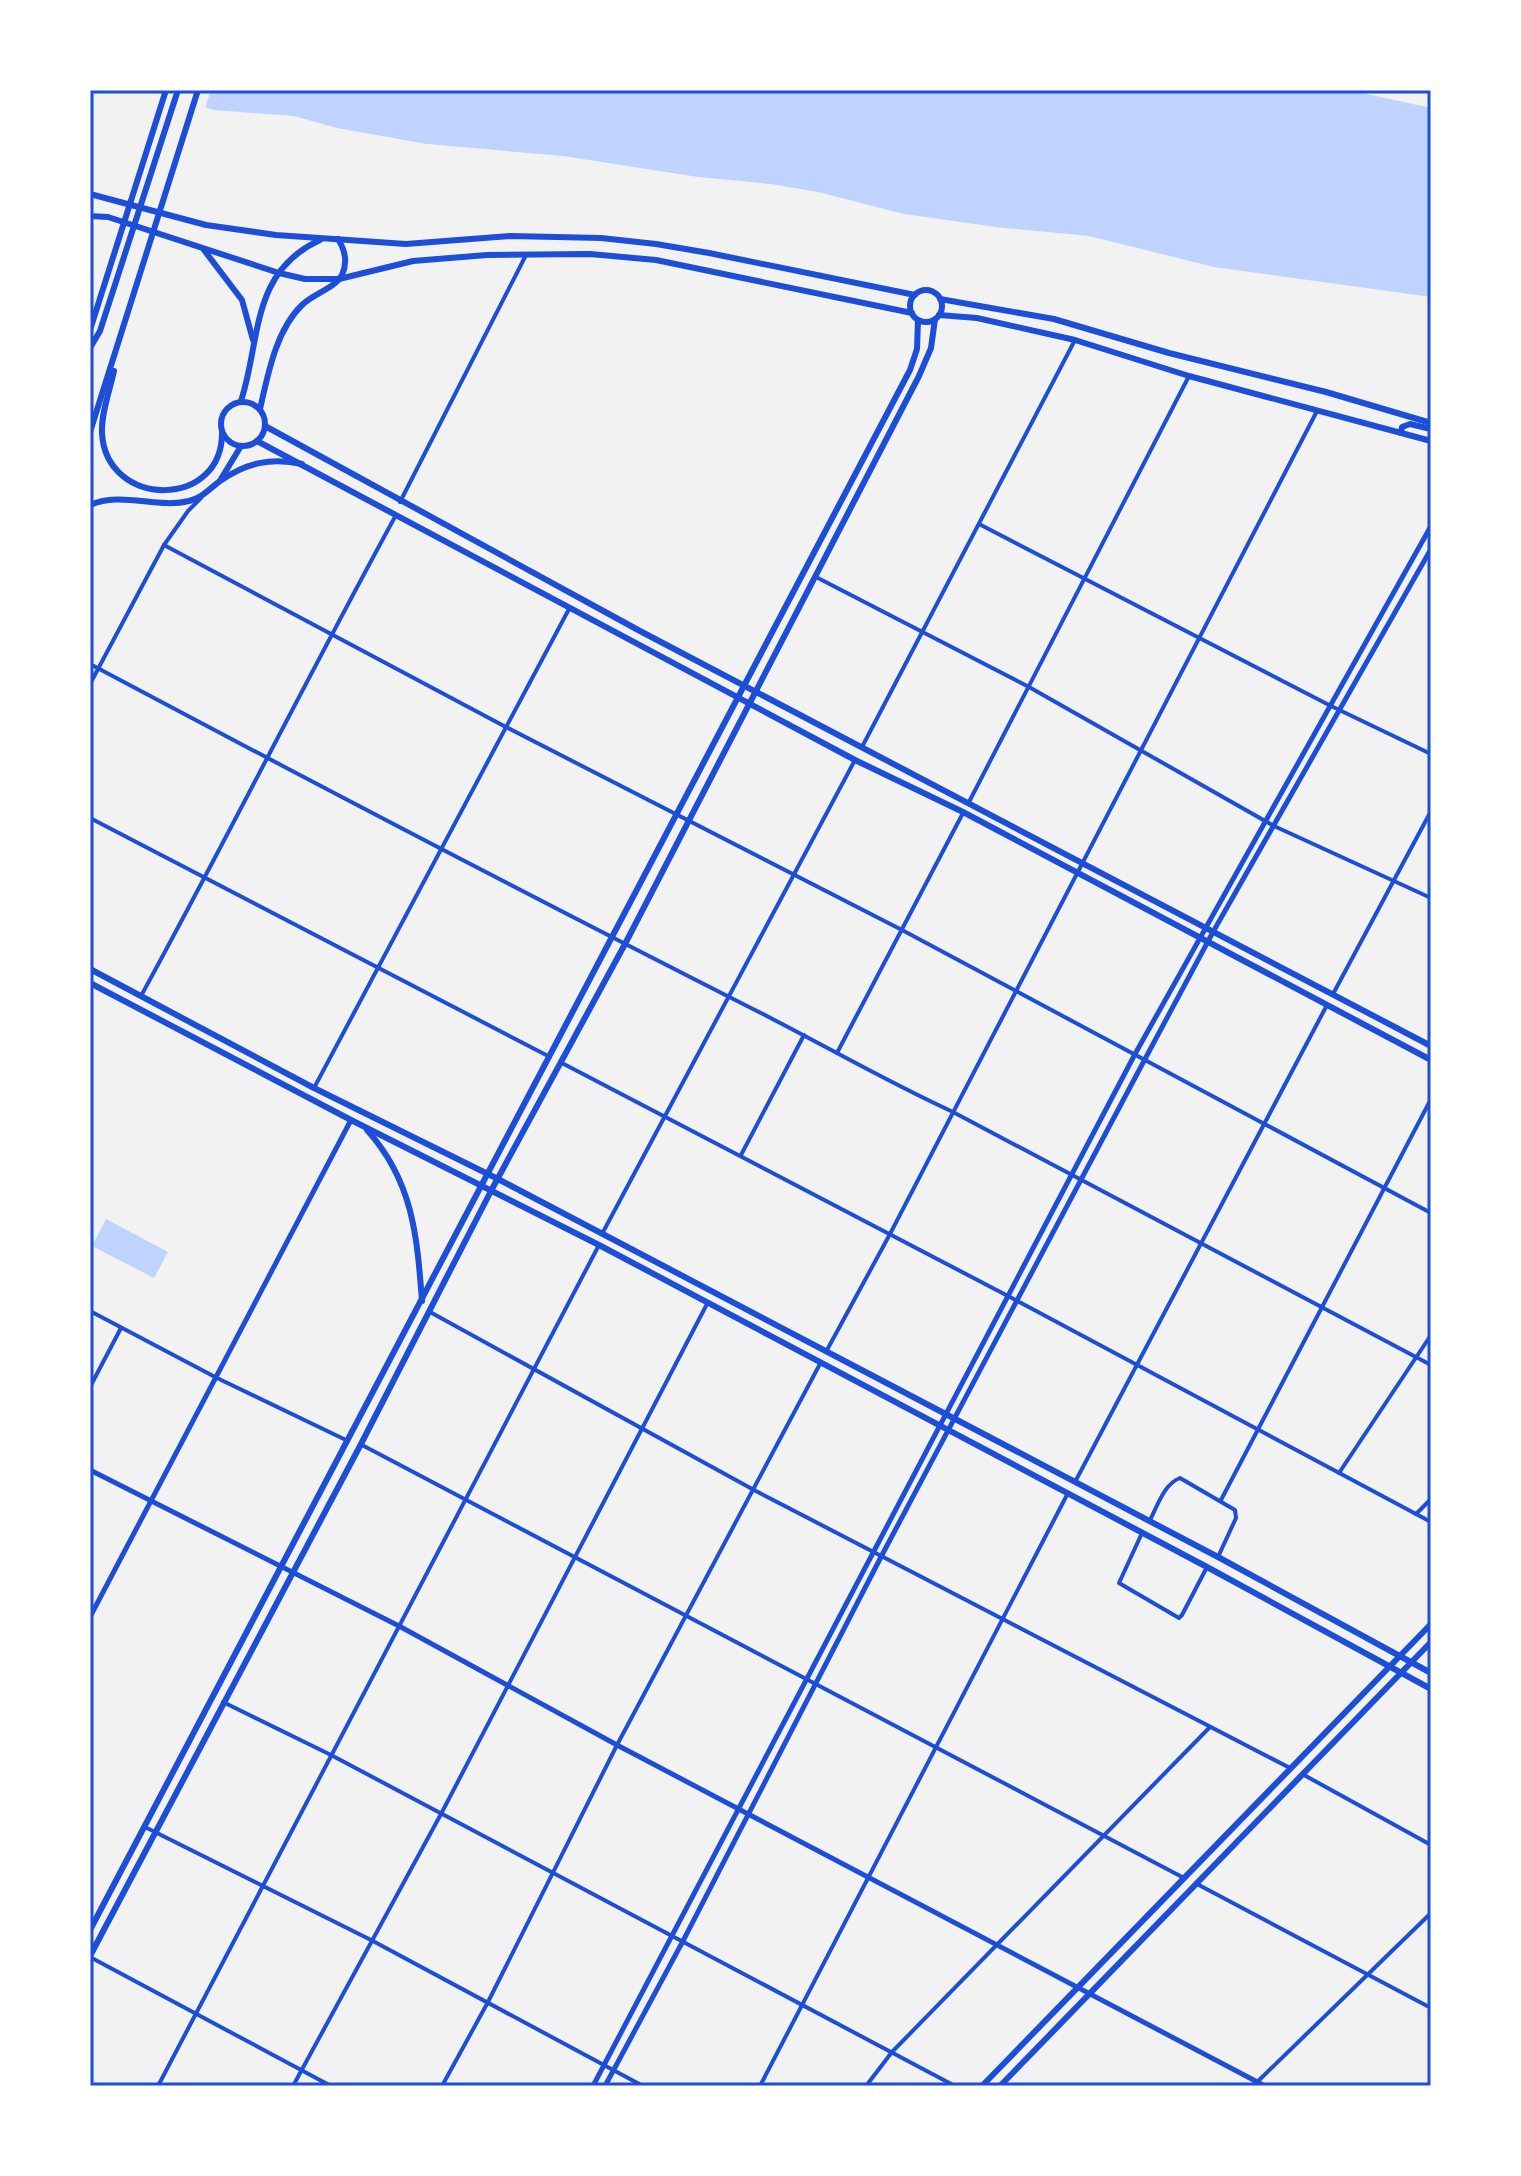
<svg xmlns="http://www.w3.org/2000/svg" width="1521" height="2176" viewBox="0 0 1521 2176" font-family="Helvetica,sans-serif">
  <style>
    .water { fill: #bfd3fe }
    .pier { fill: #f2f2f2 }
    .lines { fill: none; stroke-linecap: round; stroke-linejoin: round }
    .minor { stroke: #1d4ed8; stroke-width: 4 }
    .tertiary { stroke: #1d4ed8; stroke-width: 5 }
    .secondary { stroke: #1d4ed8; stroke-width: 6 }
    .primary { stroke: #1d4ed8; stroke-width: 6 }
    .neatline { fill: none; stroke: #1d4ed8; stroke-width: 3 }
  </style>
  <rect width="100%" height="100%" fill="#f2f2f2"/>
  <g class="water">
    <polygon points="149,90 1353,91 1431,108 1431,297 1214,267 1089,236 996,227 904,214 818,192 771,184 698,177 563,156 427,144 337,128 294,116 214,110"/>
    <polygon points="106,1219 168,1252 154,1278 92,1246"/>
  </g>
  <polygon class="pier" points="158,90 211,90 204,111 156,97"/>
  <g class="lines">
    <g class="minor">
      <polyline points="400,502 526,255"/>
      <polyline points="979,524 1331,706 1431,754"/>
      <polyline points="164,545 504,726 902,930 1431,1213"/>
      <polyline points="816,577 1029,687 1274,826 1431,898"/>
      <path d="M90,664C308,780 528,895 749,1007C817,1041 883,1080 953,1112L1431,1365"/>
      <polyline points="90,684 164,545 188,511 201,498"/>
      <polyline points="862,747 1075,340"/>
      <polyline points="969,802 1189,376"/>
      <polyline points="90,818 550,1057"/>
      <polyline points="1333,994 1431,811"/>
      <path d="M141,996C228,837 309,674 396,515"/>
      <polyline points="838,1051 963,813"/>
      <polyline points="560,1062 1008,1296 1431,1522"/>
      <polyline points="314,1088 569,609"/>
      <polyline points="741,1155 804,1035"/>
      <polyline points="602,1234 855,760"/>
      <polyline points="90,1311 217,1378 348,1441"/>
      <polyline points="430,1312 754,1490 1290,1768"/>
      <polyline points="827,1350 890,1234 1317,411"/>
      <polyline points="90,1387 121,1328"/>
      <polyline points="362,1445 1184,1878"/>
      <polyline points="1339,1473 1431,1335"/>
      <polyline points="1075,1482 1327,1005"/>
      <polyline points="1221,1500 1431,1099"/>
      <polyline points="1416,1514 1431,1499"/>
      <path d="M1150,1520C1158,1505 1164,1484 1180,1478L1235,1510L1236,1518L1218,1557"/>
      <polyline points="1142,1533 1119,1583 1179,1618 1182,1615 1207,1567"/>
      <polyline points="223,1702 331,1755 955,2086"/>
      <polyline points="1304,1775 1431,1845"/>
      <polyline points="145,1827 371,1940 643,2086"/>
      <polyline points="1197,1884 1431,2008"/>
      <polyline points="90,1957 331,2086"/>
      <polyline points="158,2086 599,1245"/>
      <polyline points="293,2086 441,1814 707,1304"/>
      <polyline points="442,2086 488,2002 617,1745 821,1362"/>
      <polyline points="760,2086 1068,1493"/>
      <polyline points="866,2086 892,2052 1210,1727"/>
      <polyline points="1253,2086 1431,1913"/>
    </g>
    <g class="tertiary">
      <polyline points="90,1470 399,1626 617,1745 1265,2086"/>
      <polyline points="90,1617 351,1120"/>
      <polyline points="593,2086 1135,1054 1431,526"/>
      <polyline points="605,2086 683,1941 882,1555 1145,1059 1213,932 1431,549"/>
    </g>
    <g class="secondary">
      <circle cx="243" cy="424" r="22"/>
      <polyline points="265,426 640,631 1431,1046"/>
      <polyline points="257,441 855,760 963,812 1431,1060"/>
      <polyline points="90,969 314,1088 498,1179 1218,1557 1431,1673"/>
      <polyline points="90,983 351,1120 599,1245 1207,1567 1431,1689"/>
      <path d="M367,1130C413,1181 417,1236 422,1301"/>
      <polyline points="90,1930 910,370 917,349 918,320"/>
      <polyline points="90,1956 361,1444 492,1189 625,944 919,376 931,348 935,319"/>
      <polyline points="982,2086 1431,1624"/>
      <polyline points="1000,2086 1431,1642"/>
    </g>
    <g class="primary">
      <polyline points="90,194 206,225 276,235 406,244 510,236 601,238 656,244 709,253 915,295"/>
      <polyline points="90,216 108,217 279,273 305,279 339,279 413,261 487,255 590,254 656,260 912,313"/>
      <polyline points="204,250 242,300 253,340"/>
      <circle cx="926" cy="306" r="16"/>
      <polyline points="940,299 1054,319 1169,353 1326,392 1431,423"/>
      <polyline points="939,315 977,318 1075,340 1189,376 1431,441"/>
      <polyline points="90,343 90,330 166,90"/>
      <polyline points="90,348 100,331 178,90"/>
      <path d="M114,371C110,390 101,413 102,433C106,509 224,510 222,431"/>
      <path d="M241,401C261,340 250,272 320,240"/>
      <path d="M260,409C268,374 276,330 302,305C313,294 335,288 342,275C348,262 345,250 338,239"/>
      <polyline points="90,432 198,90"/>
      <polyline points="1401,433 1402,427 1410,424 1431,429"/>
      <polyline points="221,479 241,446"/>
      <path d="M90,505C121,491 157,509 189,501C202,498 209,489 220,481C246,463 271,457 302,464"/>
    </g>
  </g>
  <rect width="1521" height="2176" fill="none" stroke="#ffffff" stroke-width="184"/>
  <rect x="92" y="92" width="1337" height="1992" class="neatline"/>
</svg>
